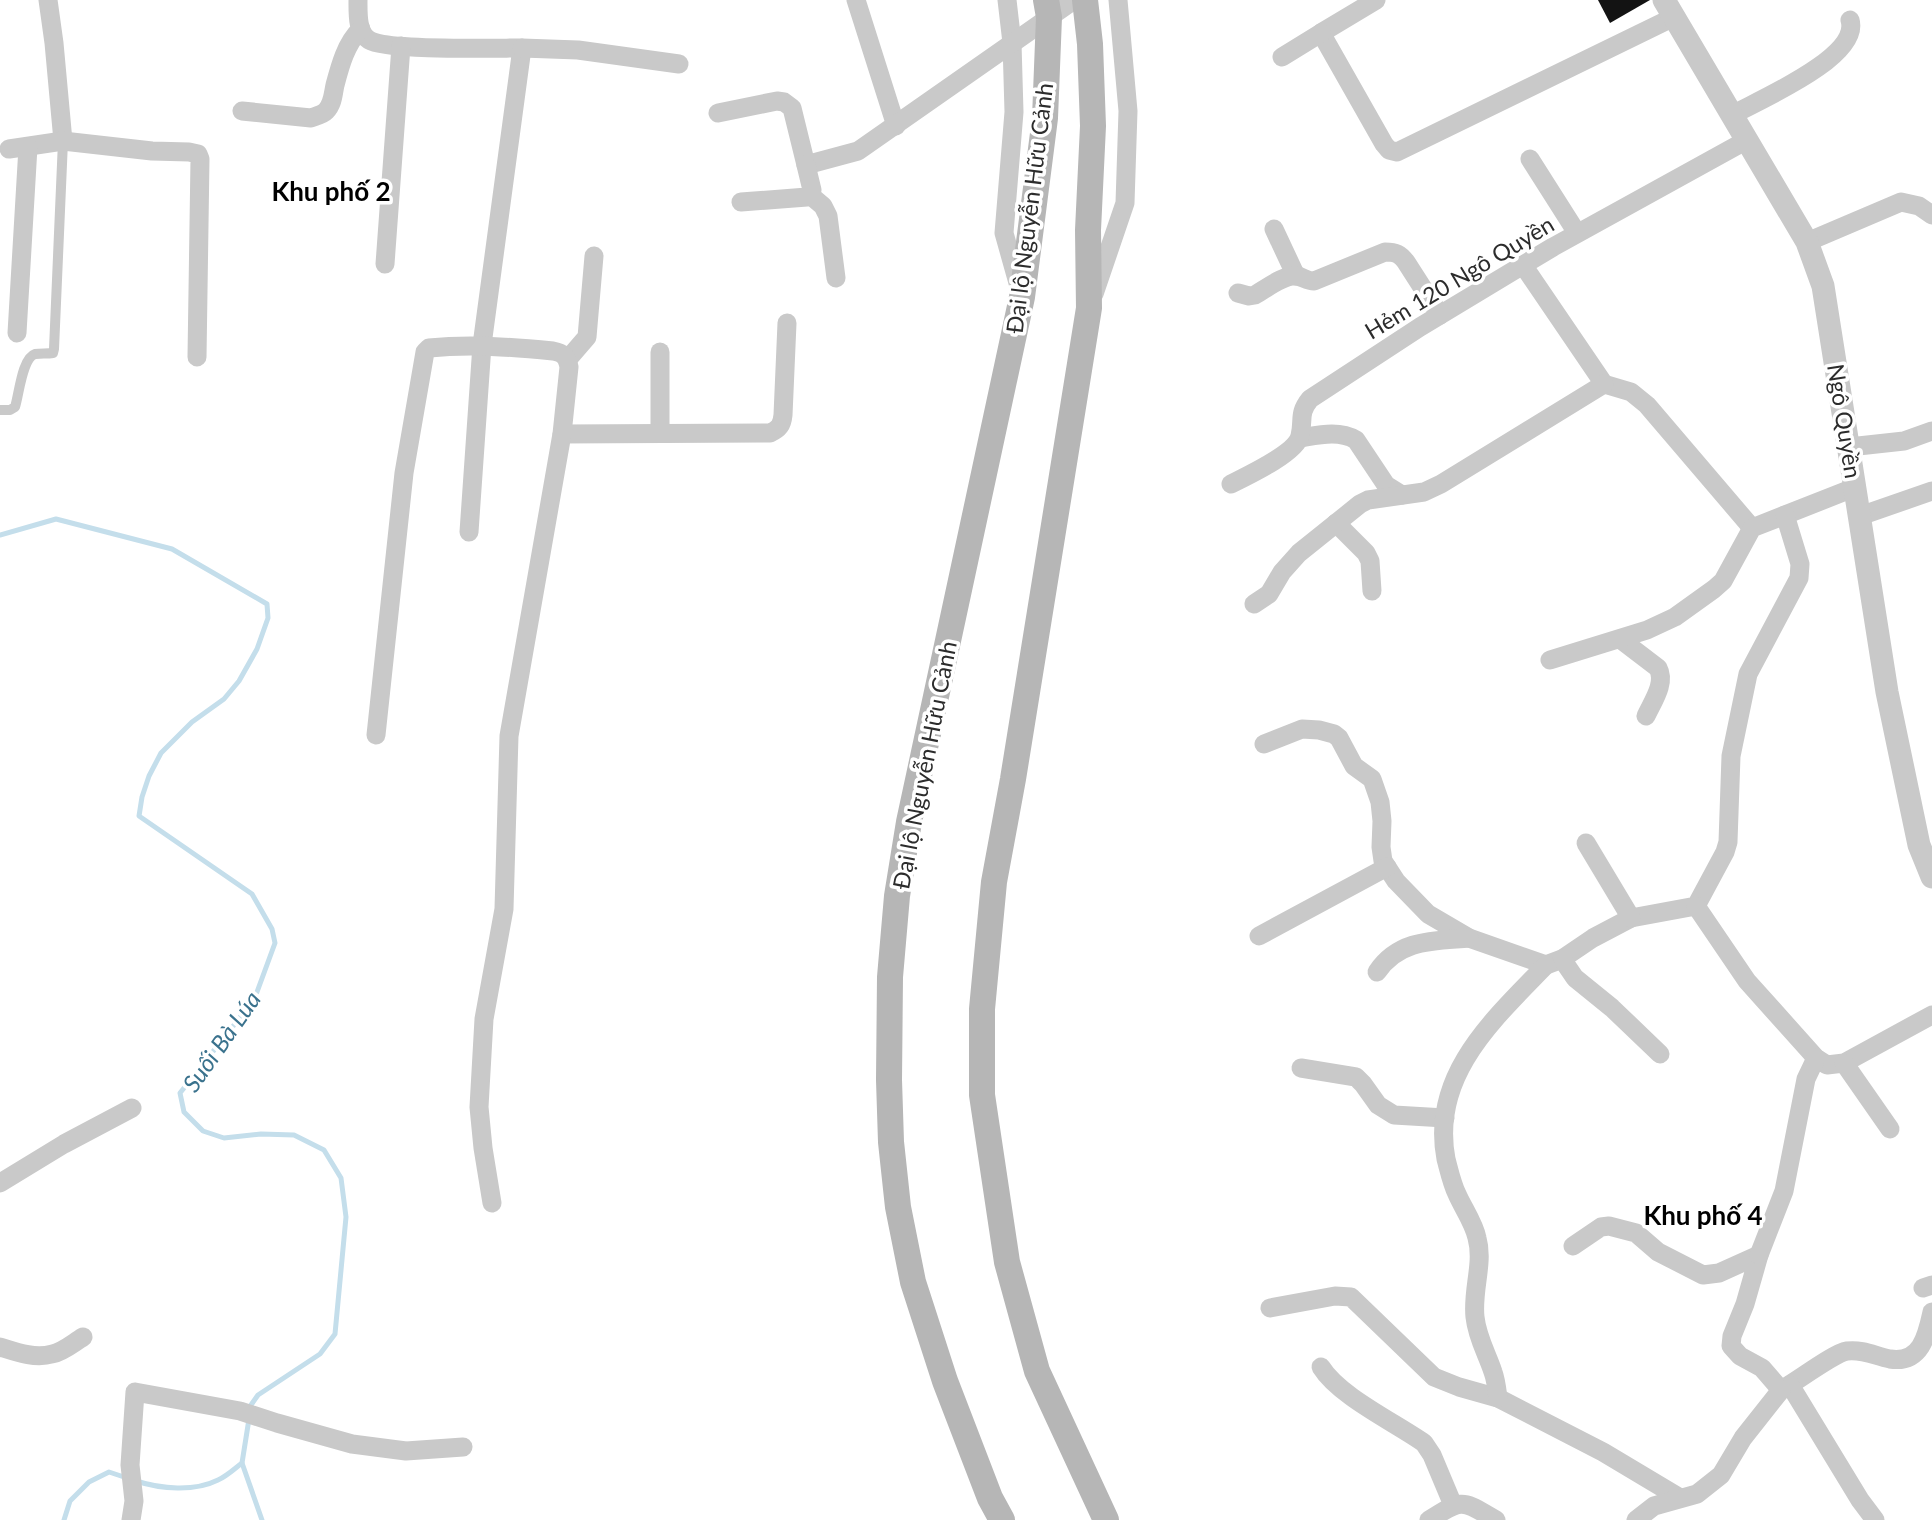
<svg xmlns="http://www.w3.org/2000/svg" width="1932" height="1520" viewBox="0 0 1932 1520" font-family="Lato,sans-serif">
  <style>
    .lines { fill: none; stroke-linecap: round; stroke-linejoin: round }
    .stream { stroke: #c4deeb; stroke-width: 5 }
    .building { fill: #131313 }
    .service { stroke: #c9c9c9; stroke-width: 10 }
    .minor { stroke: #c9c9c9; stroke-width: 19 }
    .tertiary { stroke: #c9c9c9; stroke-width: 23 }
    .secondary { stroke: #b6b6b6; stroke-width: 26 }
    .labels { text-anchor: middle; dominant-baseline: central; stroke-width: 7; stroke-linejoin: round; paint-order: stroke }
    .street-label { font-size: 23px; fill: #2c2c2c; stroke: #fff }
    .water-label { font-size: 24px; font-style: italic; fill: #3a728d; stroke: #fff }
    .quarter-label { font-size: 26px; font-weight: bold; fill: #000; stroke: #fff }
  </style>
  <rect width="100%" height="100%" fill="#fff"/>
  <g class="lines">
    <g class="stream">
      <polyline points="0,535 56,519 172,549 267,604 268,618 257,649 239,681 224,699 192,722 161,753 149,776 142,797 139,816 252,894 272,929 275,943 257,992 238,1020 180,1093 184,1112 203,1131 224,1138 261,1134 294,1135 324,1150 341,1178 346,1217 335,1334 320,1354 258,1395 251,1405 250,1409"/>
      <polyline points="242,1463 262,1520"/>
      <path d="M136,1481C161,1489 194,1492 218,1480C227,1476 234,1469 242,1463L249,1419"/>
      <polyline points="64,1520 70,1501 89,1482 109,1472 127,1478"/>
    </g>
  </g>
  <polygon class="building" points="1598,0 1650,0 1610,23"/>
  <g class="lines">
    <path class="service" d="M0,410H10L15,407C19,395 22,358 35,354C41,353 47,354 53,353L54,349L63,141"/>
    <g class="minor">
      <polyline points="48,0 54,43 63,141"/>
      <path d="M358,0C358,13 357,33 369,40C386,51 495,48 522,48L482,345L469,532"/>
      <polyline points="856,0 896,126"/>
      <polyline points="1007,0 1012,43 1014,112 1004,233 1020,290"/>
      <polyline points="1376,0 1321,33 1384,144 1389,150 1397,152 1674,17"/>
      <polyline points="522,48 578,50 679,64"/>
      <polyline points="1282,57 1321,33"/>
      <path d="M242,111L311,118C316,116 322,115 326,111C333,104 333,94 335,85C340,66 346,43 361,29"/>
      <polyline points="718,113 777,101 784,102 792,108 806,165 858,151 1074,0"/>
      <path d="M1732,115C1759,100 1861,57 1850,20"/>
      <polyline points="9,149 63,141 152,151 189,152 198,154 200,159 197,357"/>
      <polyline points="1530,159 1577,233"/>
      <polyline points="810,195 823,206 828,216 836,278"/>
      <polyline points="741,202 807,197 812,190 806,165"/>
      <polyline points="1274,229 1296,276"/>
      <polyline points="1807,242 1901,202 1919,206 1932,215"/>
      <polyline points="385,264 401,46"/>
      <polyline points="1523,265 1604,384 1631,392 1647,405 1752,528"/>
      <path d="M1238,293L1249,296L1255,295C1266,289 1284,274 1297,276C1303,277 1307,281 1314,281L1385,252C1396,252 1400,254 1406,262L1440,315"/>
      <polyline points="1094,294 1125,203 1128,111 1118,0"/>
      <polyline points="17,333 28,147"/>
      <polyline points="568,359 587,337 594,256"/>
      <polyline points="660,433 660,352"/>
      <path d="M562,434L770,433C779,429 782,425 783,415L787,323"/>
      <path d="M1300,438C1319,435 1339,430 1356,440L1386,485L1402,495"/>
      <polyline points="1849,447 1904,441 1932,431"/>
      <path d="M1231,484C1247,476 1296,453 1300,436C1304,419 1298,414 1310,399L1420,327L1553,247L1747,140"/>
      <polyline points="1860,516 1932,491"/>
      <polyline points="1336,523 1366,553 1370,561 1372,591"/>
      <polyline points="1254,604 1269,594 1282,572 1299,553 1360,504 1368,500 1424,492 1441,484 1604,384"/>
      <path d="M1620,639L1658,668C1666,683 1653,701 1646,716"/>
      <polyline points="1550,660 1647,630 1675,617 1714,589 1723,581 1752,528 1856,487"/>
      <path d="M376,735L404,473L425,352L429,348C471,344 511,347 553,351C563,353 567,356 569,367L562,434L509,736L504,909L484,1019L479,1107L483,1148L492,1203"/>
      <polyline points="1264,744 1302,729 1319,730 1334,734 1339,738 1354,766 1372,779 1380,802 1382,821 1381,847 1383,861 1396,881 1428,914 1469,938 1546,965 1562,959 1593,938 1631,918 1696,906 1725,852 1728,842 1731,756 1748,674 1799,578 1800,564 1785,515"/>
      <polyline points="1586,843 1631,918"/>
      <polyline points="1696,906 1747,981 1816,1058 1827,1065 1844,1063 1932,1015"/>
      <polyline points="1259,936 1387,867"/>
      <polyline points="1562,959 1575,978 1612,1008 1660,1054"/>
      <path d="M1377,972C1399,939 1434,941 1469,938"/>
      <polyline points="1844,1063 1890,1129"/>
      <polyline points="1301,1068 1356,1077 1363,1084 1378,1105 1394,1115 1445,1118"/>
      <polyline points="0,1183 64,1144 132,1108"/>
      <path d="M1573,1246L1601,1227L1609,1226L1636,1233L1658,1252L1703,1275L1719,1273L1759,1255L1745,1304L1732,1336L1731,1346L1740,1356L1762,1368L1781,1390C1796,1382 1834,1353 1847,1351C1863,1349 1875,1356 1890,1359C1921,1364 1927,1335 1932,1312"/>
      <polyline points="1759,1255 1784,1191 1806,1079 1816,1058"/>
      <polyline points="1923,1288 1932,1285"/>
      <polyline points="1270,1308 1335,1296 1351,1297 1434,1377 1459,1387 1498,1398 1603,1452 1680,1498"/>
      <path d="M0,1347C16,1352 35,1359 52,1354C63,1352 73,1343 83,1337"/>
      <path d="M1321,1367C1339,1396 1394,1422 1424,1443L1432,1455L1453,1505"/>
      <polyline points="1790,1385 1860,1500 1875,1520"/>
      <path d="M1498,1398C1497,1390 1496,1380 1493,1372C1487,1354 1477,1337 1475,1317C1472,1290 1484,1263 1477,1238C1474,1223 1463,1208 1457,1194C1452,1184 1449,1170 1446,1159C1430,1075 1494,1019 1546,965"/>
      <polyline points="131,1520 134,1501 130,1465 135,1392 240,1411 277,1423 352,1444 406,1451 463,1447"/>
      <path d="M1429,1520C1464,1498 1461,1500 1496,1520"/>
      <polyline points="1636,1520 1654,1506 1697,1494 1721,1475 1743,1438 1781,1390"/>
    </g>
    <polyline class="tertiary" points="1664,0 1807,242 1823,286 1887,692 1919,845 1932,877"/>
    <g class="secondary">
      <polyline points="1085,0 1090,44 1093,126 1088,230 1089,308 1013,779 994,882 982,1009 982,1095 1007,1262 1037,1371 1106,1520"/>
      <polyline points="1002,1520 990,1498 945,1381 913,1282 898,1207 891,1142 889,1080 890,977 897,896 909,822 1022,297 1045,118 1049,17 1046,0"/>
    </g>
  </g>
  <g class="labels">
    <g class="street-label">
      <text transform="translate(1029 208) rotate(-83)">Đại lộ Nguyễn Hữu Cảnh</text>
      <text transform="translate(1459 277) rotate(-31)">Hẻm 120 Ngô Quyền</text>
      <text transform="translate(1845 421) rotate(81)">Ngô Quyền</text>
      <text transform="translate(924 765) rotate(-79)">Đại lộ Nguyễn Hữu Cảnh</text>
    </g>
    <g class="water-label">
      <text transform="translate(221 1041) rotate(-55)">Suối Bà Lúa</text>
    </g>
    <g class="quarter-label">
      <text x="331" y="191">Khu phố 2</text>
      <text x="1703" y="1215">Khu phố 4</text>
    </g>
  </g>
</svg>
